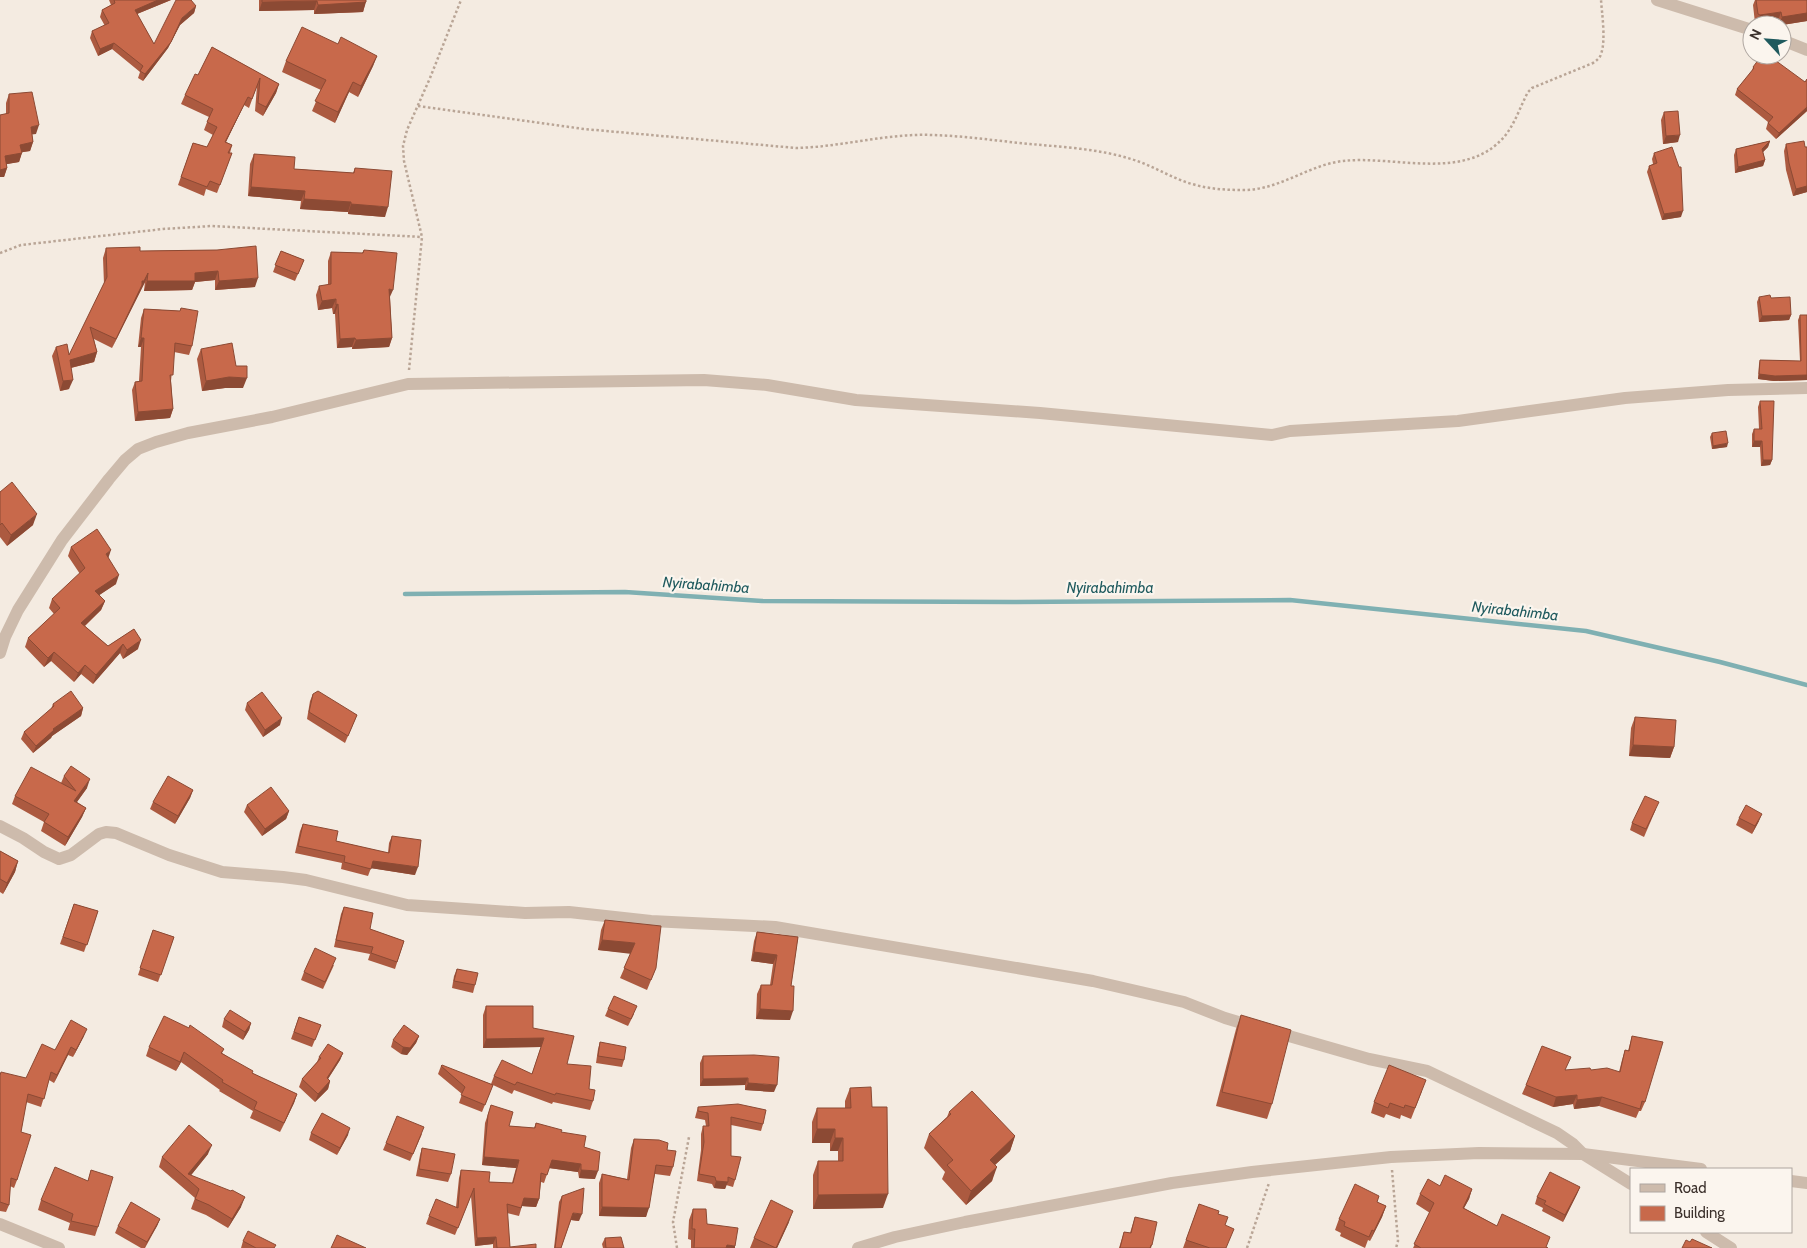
<svg xmlns="http://www.w3.org/2000/svg" width="1807" height="1248" viewBox="0 0 1807 1248" font-family="Cabin,sans-serif">
  <style>
    .lines { fill: none; stroke-linecap: round; stroke-linejoin: round }
    .stream { stroke: #7fb0b2; stroke-width: 4.5 }
    .path { stroke: #b9a596; stroke-width: 2.5; stroke-dasharray: 2.5 2.5; stroke-linecap: butt }
    .street { stroke: #cdbbac; stroke-width: 12 }
    .wall { fill: #ac5a40 }
    .shaded-wall { fill: #8c4a34 }
    .building { fill: #c8694b; stroke: #8c4a34 }
    .labels { text-anchor: middle; dominant-baseline: central; stroke-width: 4.5; stroke-linejoin: round; paint-order: stroke }
    .water-label { font-size: 15px; font-style: italic; fill: #1f5a5e; stroke: #fbf5ee }
  </style>
  <rect width="100%" height="100%" fill="#f4ebe1"/>
  <g class="lines">
    <polyline class="stream" points="405,594 625,592 762,601 1013,602 1290,600 1586,631 1720,662 1807,685"/>
    <g class="path">
      <path d="M418,106L584,129L796,148C842,147 887,133 933,135C965,136 998,141 1030,144C1063,147 1099,149 1131,159C1152,165 1171,178 1192,184C1209,189 1225,190 1242,190C1278,191 1308,165 1343,161C1394,155 1465,182 1504,137C1515,124 1520,107 1528,92L1532,88L1593,63C1597,60 1600,58 1601,54C1606,41 1602,14 1601,0"/>
      <polyline points="0,253 21,245 163,229 212,226 422,237"/>
      <polyline points="409,370 422,237 404,161 403,146 407,130 430,78 461,0"/>
      <polyline points="1392,1170 1398,1241 1396,1248"/>
      <polyline points="677,1248 673,1222 689,1137"/>
      <polyline points="1247,1248 1269,1183"/>
    </g>
    <g class="street">
      <polyline points="1657,0 1752,30"/>
      <polyline points="1782,40 1807,50"/>
      <polyline points="0,653 5,637 18,610 62,540 109,479 125,460 138,449 156,442 188,433 272,417 408,384 704,380 767,385 856,400 1040,413 1272,435 1290,431 1458,421 1625,398 1728,390 1807,388"/>
      <polyline points="0,826 23,838 44,852 59,859 71,855 99,834 106,832 116,833 169,855 222,872 283,877 306,880 407,905 525,913 569,912 651,921 775,927 1093,981 1184,1002 1225,1018 1255,1027"/>
      <polyline points="1275,1032 1369,1059 1427,1071 1557,1133 1573,1144 1583,1154 1631,1184"/>
      <polyline points="1791,1181 1807,1183"/>
      <polyline points="0,1224 59,1248"/>
      <polyline points="1706,1232 1731,1248"/>
      <polyline points="858,1248 895,1237 965,1222 1172,1183 1252,1172 1391,1157 1479,1153 1583,1154 1701,1169"/>
    </g>
  </g>
  <g class="wall">
    <polygon points="109,0 171,0 137,14 154,44 196,6 194,13 180,25 168,48 143,81 138,78 140,72 112,49 98,56 90,38 92,31 105,26 100,17 102,10 111,5"/>
    <polygon points="259,0 366,0 363,12 314,14 314,10 259,11"/>
    <polygon points="1755,0 1807,0 1807,21 1782,25 1778,25 1778,21 1757,24 1755,23 1753,5"/>
    <polygon points="338,44 377,56 373,66 358,97 349,92 335,123 312,111 321,90 282,72 286,61"/>
    <polygon points="212,47 279,84 276,93 263,116 255,111 257,86 249,108 244,105 226,142 232,145 230,153 232,153 217,193 206,189 204,196 178,185 193,143 207,147 213,135 204,130 209,117 181,104 185,95 198,75"/>
    <polygon points="1753,67 1805,82 1807,79 1807,111 1776,139 1766,129 1768,122 1735,95 1737,89 1752,71"/>
    <polygon points="9,94 36,134 32,134 33,142 30,151 22,152 19,162 6,164 7,168 4,177 0,177 0,115 6,114 6,103"/>
    <polygon points="1664,112 1678,142 1663,144 1661,120"/>
    <polygon points="1770,141 1768,147 1763,152 1765,160 1763,166 1735,173 1734,155 1736,149"/>
    <polygon points="1786,144 1807,147 1807,192 1793,196 1786,170 1784,151"/>
    <polygon points="1654,153 1681,217 1662,220 1647,172 1649,166 1653,164 1652,159"/>
    <polygon points="254,154 294,169 353,173 355,168 385,217 348,214 348,212 300,209 301,201 248,196 250,164"/>
    <polygon points="106,248 140,251 217,250 255,287 215,290 215,280 195,282 192,290 144,291 145,282 112,348 94,339 97,352 94,362 71,368 69,389 60,391 52,356 56,347 69,355 104,284 103,258"/>
    <polygon points="364,250 390,298 392,338 389,347 352,349 352,347 337,348 335,314 333,314 332,308 318,310 316,295 319,286 328,285 328,261 331,252 362,253"/>
    <polygon points="281,251 304,260 295,281 273,272"/>
    <polygon points="1759,297 1771,298 1791,315 1789,320 1759,322 1757,302"/>
    <polygon points="181,308 192,346 189,355 174,352 171,381 173,409 170,418 135,421 132,390 135,382 139,381 141,347 138,347 141,318 144,309 180,311"/>
    <polygon points="1800,315 1807,315 1807,380 1774,381 1758,379 1759,364 1760,360 1800,361 1798,320"/>
    <polygon points="201,349 236,366 243,388 225,388 202,391 197,359"/>
    <polygon points="1760,401 1772,460 1770,465 1761,466 1760,447 1752,447 1752,434 1754,429 1759,429 1758,407"/>
    <polygon points="1712,433 1727,447 1712,449 1710,437"/>
    <polygon points="0,492 33,525 7,546 0,537"/>
    <polygon points="71,547 108,558 116,584 99,595 105,601 101,610 85,626 108,646 134,629 138,649 123,659 120,653 93,684 81,674 74,682 51,661 44,667 25,647 28,638 54,614 49,608 52,599 80,574 68,556"/>
    <polygon points="313,694 357,715 345,743 307,719 310,701"/>
    <polygon points="247,703 280,725 263,737 245,710"/>
    <polygon points="53,704 83,708 81,716 52,736 51,738 33,753 21,739 24,732 51,709"/>
    <polygon points="1635,717 1674,747 1670,758 1629,756 1631,728"/>
    <polygon points="64,776 87,788 77,802 86,808 82,817 65,846 41,831 44,822 12,804 15,796 61,783"/>
    <polygon points="193,790 190,798 175,824 150,809 153,802"/>
    <polygon points="247,805 289,811 286,819 262,836 244,812"/>
    <polygon points="1656,809 1644,837 1630,830 1632,823"/>
    <polygon points="1739,818 1759,821 1752,834 1736,825"/>
    <polygon points="303,824 336,841 388,853 389,843 392,836 415,875 371,868 368,876 341,869 342,863 295,853 300,831"/>
    <polygon points="0,851 18,861 15,872 3,894 0,892"/>
    <polygon points="74,904 98,911 84,952 60,944"/>
    <polygon points="344,907 370,929 404,941 395,969 368,960 370,954 334,947 341,914"/>
    <polygon points="605,920 656,968 647,990 620,978 631,953 598,950 601,930"/>
    <polygon points="153,930 174,937 158,982 138,975"/>
    <polygon points="757,932 798,937 791,986 790,1020 756,1019 757,994 761,985 770,985 773,964 751,961 754,941"/>
    <polygon points="334,965 323,989 301,980 304,972"/>
    <polygon points="457,969 475,985 473,993 452,988 454,976"/>
    <polygon points="486,1006 533,1028 589,1089 593,1101 590,1110 553,1102 552,1104 514,1090 512,1094 493,1085 482,1112 459,1103 462,1094 438,1074 441,1066 491,1084 494,1076 532,1074 541,1047 483,1048 483,1015"/>
    <polygon points="608,1009 634,1014 628,1026 605,1016"/>
    <polygon points="1241,1015 1272,1104 1267,1119 1216,1106 1236,1029"/>
    <polygon points="299,1017 321,1025 312,1047 291,1039"/>
    <polygon points="224,1019 251,1023 249,1030 243,1040 222,1027"/>
    <polygon points="84,1036 73,1057 68,1055 54,1083 49,1080 41,1107 26,1102 21,1132 17,1180 14,1188 10,1186 9,1205 6,1212 0,1211 0,1074 26,1078 55,1050"/>
    <polygon points="419,1036 416,1043 407,1055 401,1054 391,1047 393,1040"/>
    <polygon points="1632,1036 1645,1102 1641,1111 1639,1111 1636,1118 1599,1106 1574,1109 1573,1104 1553,1107 1522,1094 1526,1085 1566,1070 1591,1070 1619,1072 1622,1060 1625,1050 1628,1051"/>
    <polygon points="600,1042 624,1060 622,1067 596,1063 598,1049"/>
    <polygon points="149,1047 224,1049 222,1053 252,1073 297,1094 294,1103 280,1132 250,1118 253,1111 219,1091 220,1090 181,1062 176,1071 146,1056"/>
    <polygon points="343,1053 340,1060 328,1079 330,1081 328,1089 315,1102 299,1087 302,1079 317,1062 319,1057"/>
    <polygon points="703,1056 774,1092 745,1090 745,1085 700,1086 700,1063"/>
    <polygon points="850,1088 872,1107 883,1208 813,1209 813,1175 818,1161 838,1161 838,1151 830,1151 830,1143 812,1143 812,1122 817,1108 845,1108 845,1101"/>
    <polygon points="1422,1091 1411,1119 1401,1115 1400,1119 1386,1114 1384,1118 1371,1113 1374,1102"/>
    <polygon points="491,1105 509,1126 534,1128 536,1123 561,1132 584,1147 595,1179 579,1178 578,1172 549,1168 544,1183 541,1182 539,1199 536,1207 522,1206 519,1216 507,1213 510,1247 536,1248 493,1248 493,1244 475,1246 471,1196 455,1235 426,1224 429,1216 456,1207 459,1178 461,1170 489,1182 512,1183 516,1168 482,1165 485,1123"/>
    <polygon points="698,1107 763,1124 761,1131 731,1125 731,1156 735,1180 733,1187 726,1185 725,1189 714,1188 712,1184 697,1181 701,1150 701,1134 703,1126 706,1126 705,1120 695,1118 696,1114"/>
    <polygon points="949,1112 1015,1136 1010,1151 995,1165 992,1181 966,1205 942,1179 945,1172 924,1148 929,1134 947,1117"/>
    <polygon points="311,1133 348,1135 337,1155 309,1140"/>
    <polygon points="422,1134 410,1161 383,1150 386,1143"/>
    <polygon points="634,1139 667,1150 673,1167 670,1176 655,1174 646,1217 599,1216 599,1183 602,1174 627,1179 631,1148"/>
    <polygon points="422,1148 451,1174 448,1182 416,1176 420,1155"/>
    <polygon points="208,1154 191,1175 241,1207 228,1228 206,1215 191,1209 195,1198 159,1167 162,1157"/>
    <polygon points="91,1170 98,1227 95,1236 68,1230 70,1223 38,1210 41,1200 88,1181"/>
    <polygon points="1440,1186 1472,1189 1469,1199 1464,1208 1497,1226 1548,1248 1413,1248 1430,1213 1416,1204 1420,1194"/>
    <polygon points="1580,1187 1577,1194 1563,1222 1542,1211 1543,1208 1535,1204 1537,1197"/>
    <polygon points="562,1196 579,1221 571,1220 561,1248 554,1248 559,1202"/>
    <polygon points="1377,1202 1386,1206 1382,1217 1370,1241 1368,1240 1365,1248 1340,1236 1341,1233 1335,1230 1339,1219"/>
    <polygon points="1199,1204 1218,1214 1225,1225 1226,1248 1183,1248"/>
    <polygon points="693,1209 707,1224 735,1248 691,1248 691,1240 688,1239 689,1220"/>
    <polygon points="1135,1217 1152,1245 1151,1248 1119,1248 1124,1232 1130,1233"/>
    <polygon points="160,1219 157,1226 145,1248 141,1248 115,1233 118,1226"/>
    <polygon points="789,1222 777,1248 750,1248 754,1238"/>
    <polygon points="605,1238 624,1248 603,1248 602,1244"/>
    <polygon points="243,1241 275,1248 241,1248"/>
  </g>
  <g class="shaded-wall">
    <polygon points="158,0 171,0 132,16 135,10"/>
    <polygon points="317,1 314,10 259,11 262,2"/>
    <polygon points="366,2 363,12 314,14 318,5"/>
    <polygon points="196,6 194,13 180,25 168,48 143,81 145,74 182,18"/>
    <polygon points="1781,12 1778,21 1757,24 1760,15"/>
    <polygon points="1807,13 1807,21 1782,25 1779,25 1782,17"/>
    <polygon points="114,43 112,49 98,56 100,49"/>
    <polygon points="377,56 373,66 358,97 361,86"/>
    <polygon points="353,82 349,92 335,123 338,112"/>
    <polygon points="279,84 276,93 263,116 266,107"/>
    <polygon points="248,97 244,105 222,150 225,142"/>
    <polygon points="1807,107 1807,111 1776,139 1779,133"/>
    <polygon points="39,125 36,134 28,135 31,127"/>
    <polygon points="1680,135 1678,142 1663,144 1666,136"/>
    <polygon points="1770,141 1768,147 1760,155 1762,149"/>
    <polygon points="33,142 30,151 17,153 20,145"/>
    <polygon points="22,153 19,162 2,165 5,156"/>
    <polygon points="1765,160 1763,166 1735,173 1738,167"/>
    <polygon points="7,168 4,177 0,177 0,170"/>
    <polygon points="1807,186 1807,192 1793,196 1796,189"/>
    <polygon points="251,187 305,191 301,201 248,196"/>
    <polygon points="304,199 351,202 348,212 300,209"/>
    <polygon points="351,204 388,207 385,217 348,214"/>
    <polygon points="1683,211 1681,217 1662,220 1664,214"/>
    <polygon points="218,271 215,280 195,282 192,290 144,291 147,281 195,273"/>
    <polygon points="148,273 145,282 112,348 116,339 142,281"/>
    <polygon points="258,278 255,287 215,290 219,281"/>
    <polygon points="389,289 393,290 389,299"/>
    <polygon points="336,299 332,308 318,310 322,301"/>
    <polygon points="338,304 335,314 333,314 336,305"/>
    <polygon points="1791,315 1789,320 1759,322 1762,316"/>
    <polygon points="141,338 144,338 141,347 138,347"/>
    <polygon points="355,338 352,347 337,348 340,339"/>
    <polygon points="392,338 389,347 352,349 356,340"/>
    <polygon points="97,352 94,362 66,369 70,360"/>
    <polygon points="1759,374 1807,375 1807,380 1774,381 1758,379"/>
    <polygon points="229,377 247,378 243,388 225,388 202,391 206,381"/>
    <polygon points="73,380 69,389 60,391 63,381"/>
    <polygon points="173,409 170,418 135,421 138,412"/>
    <polygon points="1754,441 1762,441 1760,447 1752,447"/>
    <polygon points="1728,443 1727,447 1712,449 1713,446"/>
    <polygon points="1763,460 1772,460 1770,465 1761,466"/>
    <polygon points="37,514 33,525 7,546 11,535"/>
    <polygon points="111,550 108,559 106,554"/>
    <polygon points="119,575 116,584 92,600 95,591"/>
    <polygon points="105,601 101,610 78,632 81,623"/>
    <polygon points="141,640 138,649 123,659 127,650"/>
    <polygon points="123,644 120,653 93,684 96,675"/>
    <polygon points="54,652 51,661 44,667 48,658"/>
    <polygon points="85,665 81,674 74,682 78,673"/>
    <polygon points="83,708 81,716 52,736 51,738 33,753 36,746 53,729"/>
    <polygon points="282,718 280,725 263,737 265,730"/>
    <polygon points="1633,745 1674,747 1670,758 1629,756"/>
    <polygon points="90,779 87,788 71,810 74,801"/>
    <polygon points="193,790 190,798 175,824 178,816"/>
    <polygon points="86,808 82,817 65,846 68,837"/>
    <polygon points="289,811 286,819 262,836 265,829"/>
    <polygon points="1762,814 1759,821 1752,834 1755,826"/>
    <polygon points="18,861 15,872 3,894 7,883"/>
    <polygon points="373,861 418,867 415,875 370,868"/>
    <polygon points="602,940 635,943 632,954 598,950"/>
    <polygon points="754,952 777,955 773,964 751,961"/>
    <polygon points="760,1009 793,1011 790,1020 756,1019"/>
    <polygon points="251,1023 249,1030 243,1040 245,1032"/>
    <polygon points="87,1029 84,1036 73,1057 76,1050"/>
    <polygon points="419,1036 416,1043 407,1055 401,1054 403,1047"/>
    <polygon points="544,1038 541,1047 483,1048 486,1039"/>
    <polygon points="71,1047 68,1055 54,1083 57,1075"/>
    <polygon points="184,1052 181,1062 176,1071 180,1062"/>
    <polygon points="343,1053 340,1060 324,1085 327,1078"/>
    <polygon points="748,1078 745,1085 700,1086 703,1079"/>
    <polygon points="330,1081 328,1089 315,1102 318,1094"/>
    <polygon points="748,1083 777,1085 774,1092 745,1090"/>
    <polygon points="297,1094 294,1103 280,1132 284,1123"/>
    <polygon points="1577,1095 1573,1104 1553,1107 1556,1097"/>
    <polygon points="1602,1097 1599,1106 1574,1109 1577,1100"/>
    <polygon points="350,1128 348,1135 337,1155 340,1148"/>
    <polygon points="817,1129 835,1129 830,1143 812,1143"/>
    <polygon points="1015,1136 1010,1151 985,1174 990,1160"/>
    <polygon points="835,1138 843,1138 838,1151 830,1151"/>
    <polygon points="212,1145 208,1154 188,1179 188,1174"/>
    <polygon points="484,1157 519,1160 516,1168 482,1165"/>
    <polygon points="552,1160 581,1164 578,1172 549,1168"/>
    <polygon points="997,1167 992,1181 966,1205 971,1191"/>
    <polygon points="581,1170 598,1171 595,1179 579,1178"/>
    <polygon points="716,1181 728,1182 725,1189 714,1188"/>
    <polygon points="1580,1187 1577,1194 1563,1222 1565,1215"/>
    <polygon points="1472,1189 1469,1199 1459,1217 1463,1208"/>
    <polygon points="888,1194 883,1208 813,1209 818,1195"/>
    <polygon points="245,1197 241,1207 228,1228 232,1219"/>
    <polygon points="524,1198 539,1199 536,1207 521,1206"/>
    <polygon points="1386,1206 1382,1217 1370,1241 1374,1231"/>
    <polygon points="602,1207 649,1208 646,1217 599,1216"/>
    <polygon points="793,1211 789,1222 777,1248 776,1248"/>
    <polygon points="573,1213 582,1214 579,1221 571,1220"/>
    <polygon points="160,1219 157,1226 144,1248 147,1242"/>
    <polygon points="496,1237 493,1244 475,1246 477,1238"/>
    <polygon points="727,1245 735,1246 735,1248 726,1248"/>
  </g>
  <g class="building">
    <polygon points="114,0 158,0 135,10 154,44 176,0 191,0 196,6 182,18 171,42 145,74 140,71 143,66 114,43 100,49 92,31 109,23 102,10 115,3"/>
    <polygon points="262,0 366,0 366,2 318,5 317,1 262,2"/>
    <polygon points="1756,0 1807,0 1807,13 1782,17 1781,12 1760,15 1758,14"/>
    <polygon points="302,27 338,44 341,37 377,56 361,86 353,82 338,112 315,101 326,80 286,61"/>
    <polygon points="212,47 279,84 266,107 258,103 260,78 252,99 248,97 225,142 232,145 228,153 232,153 220,185 210,181 207,187 181,177 193,143 207,147 217,127 207,122 213,109 185,95 195,74 198,75"/>
    <polygon points="1762,55 1768,55 1805,82 1807,79 1807,107 1779,133 1768,123 1773,117 1737,89 1754,68 1753,67"/>
    <polygon points="32,92 39,125 31,127 33,142 20,145 22,153 5,156 7,168 0,170 0,115 9,113 9,94"/>
    <polygon points="1678,111 1680,135 1666,136 1664,112"/>
    <polygon points="1770,141 1762,149 1765,160 1738,167 1736,149"/>
    <polygon points="1804,141 1805,147 1807,147 1807,186 1796,189 1789,163 1786,144"/>
    <polygon points="1672,147 1679,167 1681,167 1683,211 1664,214 1649,166 1657,163 1654,153"/>
    <polygon points="254,154 295,157 294,169 354,173 355,168 392,171 388,207 351,204 351,202 304,199 305,191 251,187"/>
    <polygon points="256,246 258,278 219,281 218,271 195,273 195,281 147,281 148,273 144,281 142,281 142,285 116,339 90,327 97,352 70,360 73,380 63,381 56,347 67,344 69,355 107,277 106,248 140,247 140,251 217,250"/>
    <polygon points="364,250 397,253 393,290 389,289 392,338 356,340 355,338 340,339 338,304 336,305 336,299 322,301 319,286 331,284 331,252 363,253"/>
    <polygon points="281,251 304,260 298,274 275,265"/>
    <polygon points="1770,295 1771,298 1790,297 1791,315 1762,316 1759,297"/>
    <polygon points="181,308 198,311 192,346 175,343 173,375 170,375 173,409 138,412 135,382 142,381 144,338 141,338 144,309 180,311"/>
    <polygon points="1800,315 1807,315 1807,375 1775,376 1759,374 1760,360 1801,361"/>
    <polygon points="232,343 236,366 247,366 247,378 229,377 206,381 201,349"/>
    <polygon points="1760,401 1774,401 1772,460 1763,460 1762,441 1754,441 1754,429 1762,429"/>
    <polygon points="1726,431 1728,443 1713,446 1712,433"/>
    <polygon points="12,482 37,514 11,535 2,523 0,525 0,492"/>
    <polygon points="97,529 111,550 106,554 119,575 95,591 105,601 81,623 108,646 134,629 141,640 127,650 123,644 96,675 85,665 78,673 54,652 48,658 28,638 60,608 52,599 85,568 71,547"/>
    <polygon points="71,691 83,708 53,729 54,730 36,746 24,732 54,706 53,704"/>
    <polygon points="318,691 357,715 348,736 309,712 313,694"/>
    <polygon points="262,692 282,718 265,730 247,703"/>
    <polygon points="1635,717 1676,720 1674,747 1633,745"/>
    <polygon points="71,766 90,779 74,801 86,808 68,837 44,822 49,814 15,796 31,767 76,791 64,776"/>
    <polygon points="168,776 193,790 178,816 153,802"/>
    <polygon points="271,787 289,811 265,829 247,805"/>
    <polygon points="1645,796 1659,802 1646,829 1632,823"/>
    <polygon points="1746,805 1762,814 1755,826 1739,818"/>
    <polygon points="303,824 338,831 336,841 389,853 392,836 421,840 418,867 373,861 371,869 344,862 345,856 298,846"/>
    <polygon points="0,851 18,861 7,883 0,879"/>
    <polygon points="74,904 98,911 87,945 63,937"/>
    <polygon points="344,907 373,913 370,929 404,941 397,962 371,953 373,947 336,940"/>
    <polygon points="605,920 661,926 656,968 651,980 624,968 635,943 602,940"/>
    <polygon points="153,930 174,937 161,975 140,968"/>
    <polygon points="757,932 798,937 791,986 794,986 793,1011 760,1009 761,985 772,985 777,955 754,952"/>
    <polygon points="315,948 336,958 325,982 304,972"/>
    <polygon points="457,969 478,973 475,985 454,981"/>
    <polygon points="614,996 637,1006 631,1019 608,1009"/>
    <polygon points="486,1006 533,1006 533,1028 574,1036 567,1064 591,1066 589,1089 595,1090 593,1101 556,1093 555,1095 517,1082 515,1085 494,1076 502,1060 532,1074 544,1038 486,1039"/>
    <polygon points="230,1010 251,1023 245,1032 224,1019"/>
    <polygon points="1241,1015 1291,1030 1272,1104 1222,1092"/>
    <polygon points="164,1016 189,1028 190,1025 224,1049 221,1053 253,1071 252,1073 297,1094 284,1123 254,1109 257,1102 222,1082 223,1080 184,1052 180,1062 149,1047"/>
    <polygon points="299,1017 321,1025 315,1040 294,1032"/>
    <polygon points="71,1020 87,1029 76,1050 71,1047 57,1075 51,1072 44,1099 28,1094 21,1132 31,1135 17,1180 11,1178 9,1205 0,1202 0,1075 1,1072 26,1078 42,1044 55,1050"/>
    <polygon points="404,1025 419,1036 410,1048 403,1047 393,1040"/>
    <polygon points="1632,1036 1663,1042 1645,1102 1642,1101 1640,1109 1602,1097 1577,1100 1577,1095 1556,1097 1526,1085 1542,1046 1571,1057 1565,1070 1590,1068 1591,1070 1607,1068 1620,1072 1625,1050 1629,1051"/>
    <polygon points="600,1042 626,1047 624,1060 598,1056"/>
    <polygon points="328,1044 343,1053 327,1078 330,1081 318,1094 302,1079 321,1058 319,1057"/>
    <polygon points="754,1055 779,1057 777,1085 748,1083 748,1078 703,1079 703,1056"/>
    <polygon points="442,1065 493,1085 485,1105 461,1095 465,1087 441,1066"/>
    <polygon points="1389,1065 1426,1080 1415,1108 1405,1105 1404,1108 1390,1103 1388,1108 1374,1102"/>
    <polygon points="871,1087 872,1107 887,1107 888,1194 818,1195 818,1161 843,1161 843,1138 835,1138 835,1129 817,1129 817,1108 851,1108 850,1088"/>
    <polygon points="972,1091 1015,1136 990,1160 997,1167 971,1191 947,1165 953,1160 929,1134 951,1114 949,1112"/>
    <polygon points="738,1104 766,1110 763,1124 731,1117 731,1156 741,1157 735,1180 728,1177 728,1182 716,1181 715,1177 699,1174 704,1142 703,1126 709,1126 708,1113 698,1111 698,1107"/>
    <polygon points="491,1105 513,1112 509,1126 535,1128 536,1123 562,1130 561,1132 586,1136 584,1147 600,1152 598,1171 581,1170 581,1164 552,1160 547,1175 541,1173 539,1199 524,1198 521,1208 507,1204 510,1247 536,1244 536,1248 497,1248 496,1237 477,1238 474,1188 458,1228 429,1216 436,1199 458,1208 461,1170 490,1172 489,1182 513,1183 519,1160 484,1157 488,1115"/>
    <polygon points="322,1113 350,1128 340,1148 311,1133"/>
    <polygon points="397,1116 424,1127 413,1154 386,1143"/>
    <polygon points="189,1125 212,1145 188,1174 231,1191 232,1190 245,1197 232,1219 209,1205 195,1199 199,1189 162,1157"/>
    <polygon points="634,1139 659,1140 668,1143 667,1150 676,1151 673,1167 656,1165 649,1208 602,1207 602,1174 629,1180"/>
    <polygon points="422,1148 455,1154 451,1174 419,1169"/>
    <polygon points="55,1167 88,1181 91,1170 113,1177 98,1227 71,1221 73,1214 41,1200"/>
    <polygon points="1550,1172 1580,1187 1565,1215 1544,1204 1546,1201 1537,1197"/>
    <polygon points="1445,1175 1472,1189 1463,1208 1497,1226 1502,1214 1519,1222 1550,1237 1546,1247 1548,1248 1421,1248 1414,1244 1434,1203 1420,1194 1428,1179 1440,1186"/>
    <polygon points="1355,1184 1379,1196 1377,1202 1386,1206 1374,1231 1372,1230 1369,1237 1344,1226 1345,1222 1339,1219"/>
    <polygon points="584,1188 582,1214 573,1213 561,1248 555,1248 562,1196"/>
    <polygon points="771,1200 793,1211 776,1248 754,1238"/>
    <polygon points="131,1202 160,1219 147,1242 118,1226"/>
    <polygon points="1199,1204 1219,1211 1218,1214 1228,1217 1225,1225 1234,1229 1226,1248 1210,1248 1186,1240"/>
    <polygon points="693,1209 706,1209 707,1224 738,1228 735,1246 727,1245 726,1248 694,1248 695,1229 692,1229"/>
    <polygon points="1135,1217 1157,1222 1152,1245 1151,1245 1150,1248 1120,1248 1124,1232 1131,1233"/>
    <polygon points="248,1231 276,1245 274,1248 256,1248 243,1241"/>
    <polygon points="337,1235 366,1248 331,1248"/>
    <polygon points="621,1237 624,1248 606,1248 605,1238"/>
    <polygon points="1692,1239 1712,1248 1682,1248 1686,1240 1690,1242"/>
  </g>
  <g class="labels">
    <g class="water-label">
      <text transform="translate(706 585) rotate(4)">Nyirabahimba</text>
      <text x="1110" y="588">Nyirabahimba</text>
      <text transform="translate(1515 611) rotate(6)">Nyirabahimba</text>
    </g>
  </g>
  <rect x="1630" y="1168" width="162" height="65" fill="#fbf5ee" stroke="#aea6a0"/>
  <rect x="1640" y="1184" width="25" height="8" fill="#cdbbac" stroke="#aea6a0"/>
  <text x="1674" y="1193" font-size="15" fill="#3b302b">Road</text>
  <rect x="1640" y="1206" width="25" height="15" fill="#c8694b" stroke="#aea6a0"/>
  <text x="1674" y="1218" font-size="15" fill="#3b302b">Building</text>
  <g transform="translate(1767 40) rotate(296)"><circle r="24" fill="#fbf5ee" stroke="#aea6a0"/>
  <path d="M0-4L9 19L0 12L-9 19Z" fill="#1f5a5e"/>
  <text y="-8" font-size="14" font-weight="bold" text-anchor="middle" fill="#3b302b">N</text>
  </g>
</svg>
